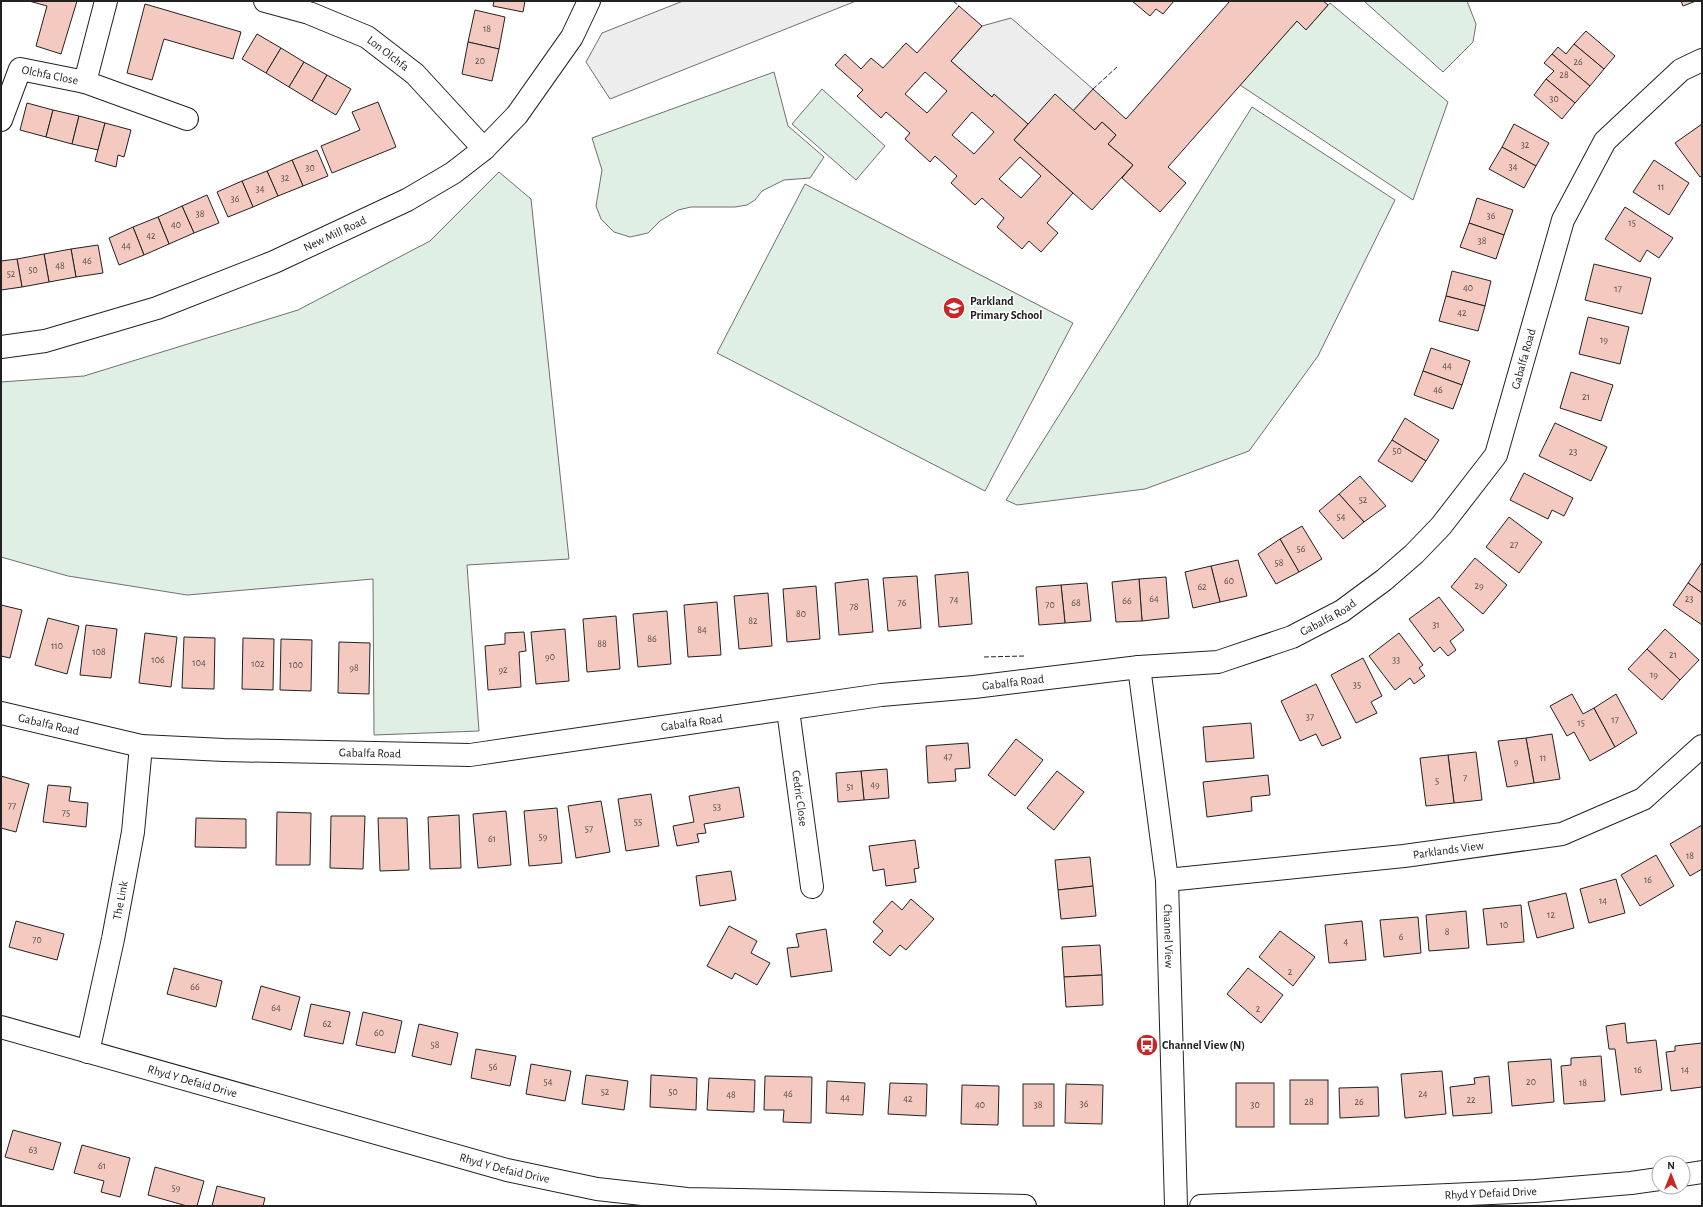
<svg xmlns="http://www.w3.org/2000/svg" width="1703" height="1207" viewBox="0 0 1703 1207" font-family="'Alegreya Sans',sans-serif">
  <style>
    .green { fill: #e0efe3; stroke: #6f6f6f }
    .parking { fill: #ededed; stroke: #6f6f6f }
    .building { fill: #f3c9c0; stroke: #222; fill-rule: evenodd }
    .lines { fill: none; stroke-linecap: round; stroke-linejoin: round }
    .minor-casing { stroke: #222; stroke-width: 24 }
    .minor { stroke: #fff; stroke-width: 22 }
    .fence { stroke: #222; stroke-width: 1; stroke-dasharray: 5 2; stroke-linecap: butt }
    .labels { text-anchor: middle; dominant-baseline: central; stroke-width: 3; stroke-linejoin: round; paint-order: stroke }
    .number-label { font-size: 10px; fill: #564c4a }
    .street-label { font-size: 12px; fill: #222; stroke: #fff }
    .poi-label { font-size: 12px; font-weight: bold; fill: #222; stroke: #fff; text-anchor: start }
  </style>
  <rect width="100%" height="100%" fill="#fff"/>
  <g class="green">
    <polygon points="1364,1 1467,1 1476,24 1473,42 1443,72"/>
    <polygon points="1330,3 1448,102 1413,200 1240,85 1297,21 1306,30"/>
    <polygon points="774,72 788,126 824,157 810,178 784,180 762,191 755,200 747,205 735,207 691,207 678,210 660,221 648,233 630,237 614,232 601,219 596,206 602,170 592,138"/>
    <polygon points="822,89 885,146 856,180 792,124"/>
    <polygon points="1252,107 1395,200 1318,356 1249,451 1145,489 1017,505 1006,500"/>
    <polygon points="499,172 531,199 569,559 467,565 479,731 374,735 373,579 187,595 68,576 1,557 1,382 84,376 298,310 430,241"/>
    <polygon points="805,184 1073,323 985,491 717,353"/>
  </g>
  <g class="parking">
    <polygon points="683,1 856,1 610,99 586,62 602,33"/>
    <polygon points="1011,18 1093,89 1073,111 1055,95 1028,124 994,95 992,97 951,61 982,26"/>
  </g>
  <g class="building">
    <polygon points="29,1 77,1 61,54 36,46 47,6"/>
    <polygon points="494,1 525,1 523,12 493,6"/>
    <polygon points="1132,1 1174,1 1163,14 1156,9 1150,16"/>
    <polygon points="1230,1 1323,1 1328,5 1306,30 1297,21 1168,167 1186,183 1160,212 1122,178 1133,165 1108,144 1116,135 1102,122 1095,130 1073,111 1093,89 1126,119"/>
    <polygon points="1681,1 1696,1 1683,6"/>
    <polygon points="145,4 241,32 233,59 164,39 152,80 127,73"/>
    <path d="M959,6L982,26L951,61L992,97L994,94L1028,124L1014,140L1073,193L1047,223L1058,233L1041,252L1029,241L1022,249L997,227L1004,218L982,198L975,205L951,183L957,176L935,156L930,162L905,139L910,133L886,112L881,118L857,96L863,90L835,65L845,54L861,69L871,58L883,68L906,43L917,53ZM925,72L947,91L927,113L905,94ZM972,112L994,132L974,154L952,135ZM1020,157L1041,176L1021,198L999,179Z"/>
    <polygon points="475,10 505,17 499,49 468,42"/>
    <polygon points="1586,31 1615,56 1604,69 1574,44"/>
    <polygon points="257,34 281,48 266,73 242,59"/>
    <polygon points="468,42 499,49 492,81 462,74"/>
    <polygon points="1574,44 1604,69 1590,86 1552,54 1558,47 1566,54"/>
    <polygon points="281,48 304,62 289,87 266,73"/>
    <polygon points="1552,54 1590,86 1575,103 1546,79 1554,71 1544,63"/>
    <polygon points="304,62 327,75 312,101 289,87"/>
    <polygon points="327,75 351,89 336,115 312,101"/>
    <polygon points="1546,79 1575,103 1562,119 1534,95"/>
    <polygon points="1055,94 1095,130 1102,122 1116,135 1108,144 1133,165 1092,210 1014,140"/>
    <polygon points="378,102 396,147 332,173 321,146 360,130 352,112"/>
    <polygon points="27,103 53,110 46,137 20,130"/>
    <polygon points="53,110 79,116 72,144 46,137"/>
    <polygon points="79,116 105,123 98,150 72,144"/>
    <polygon points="105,123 131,130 124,157 118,155 116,167 95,161"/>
    <polygon points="1514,124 1549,143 1536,166 1502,147"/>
    <polygon points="1702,124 1702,176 1700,177 1675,143"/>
    <polygon points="1502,147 1536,166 1524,188 1489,169"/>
    <polygon points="317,150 328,176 303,186 292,160"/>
    <polygon points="292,160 303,186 278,196 267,171"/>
    <polygon points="1654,160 1689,183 1669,215 1633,192"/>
    <polygon points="267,171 278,196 253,207 242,181"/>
    <polygon points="242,181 253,207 228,217 217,192"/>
    <polygon points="207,195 219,223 194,233 182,206"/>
    <polygon points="1477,198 1513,210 1504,235 1469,223"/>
    <polygon points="182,206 194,233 169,244 158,217"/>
    <polygon points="1625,207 1673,238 1659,258 1647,250 1640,262 1605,239"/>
    <polygon points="158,217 169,244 144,255 133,227"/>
    <polygon points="1469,223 1504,235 1496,259 1460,247"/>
    <polygon points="133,227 144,255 119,265 109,238"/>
    <polygon points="98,245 103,273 76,277 71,249"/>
    <polygon points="71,249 76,277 49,282 44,254"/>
    <polygon points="44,254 49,282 22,287 17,259"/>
    <polygon points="17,259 22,287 1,290 1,261"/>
    <polygon points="1594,264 1651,278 1642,314 1585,300"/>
    <polygon points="1452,271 1491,281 1485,306 1446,296"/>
    <polygon points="1446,296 1485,306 1478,331 1439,321"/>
    <polygon points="1588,317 1629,327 1620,364 1579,354"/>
    <polygon points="1431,348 1470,361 1462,385 1423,371"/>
    <polygon points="1423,371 1462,385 1453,409 1414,395"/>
    <polygon points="1571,372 1613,385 1601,421 1560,408"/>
    <polygon points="1405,418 1439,440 1426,461 1392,440"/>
    <polygon points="1555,423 1607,447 1591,481 1539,456"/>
    <polygon points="1392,440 1426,461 1412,482 1378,461"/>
    <polygon points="1524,473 1573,498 1564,516 1552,510 1548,519 1510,500"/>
    <polygon points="1360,476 1386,506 1364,522 1339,494"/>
    <polygon points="1339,494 1364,522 1343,539 1319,511"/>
    <polygon points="1509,517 1542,542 1519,573 1486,547"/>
    <polygon points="1302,526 1322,559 1299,572 1280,539"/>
    <polygon points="1280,539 1299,572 1276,584 1258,554"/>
    <polygon points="1475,558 1507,585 1483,614 1451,587"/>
    <polygon points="1238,560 1247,596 1220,602 1211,566"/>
    <polygon points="1702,562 1702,593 1688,583"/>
    <polygon points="1211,566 1220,602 1193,608 1185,572"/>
    <polygon points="968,572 972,624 939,627 935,575"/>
    <polygon points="917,576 921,628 888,631 883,578"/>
    <polygon points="1166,577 1169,618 1142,621 1139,579"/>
    <polygon points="868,579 873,632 839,635 835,583"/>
    <polygon points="1139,579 1142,621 1116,622 1112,582"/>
    <polygon points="1087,583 1091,621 1065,623 1061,585"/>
    <polygon points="1688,583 1702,593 1702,625 1673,605"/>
    <polygon points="1061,585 1065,623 1039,625 1036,587"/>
    <polygon points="816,586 820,639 787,642 783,589"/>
    <polygon points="768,593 772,646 739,649 734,596"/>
    <polygon points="1439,597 1464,630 1450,641 1456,650 1448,656 1440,647 1434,652 1409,619"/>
    <polygon points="717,602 721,655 688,657 684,605"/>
    <polygon points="1,605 22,610 10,658 1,656"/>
    <polygon points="667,611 671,664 638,667 633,614"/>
    <polygon points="616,616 620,669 587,672 583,619"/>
    <polygon points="48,618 79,626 67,674 35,665"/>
    <polygon points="86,625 117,629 111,678 80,675"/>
    <polygon points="565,629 569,681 536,684 531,632"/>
    <polygon points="1665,629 1699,660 1680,680 1647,649"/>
    <polygon points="524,632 526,651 519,652 521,687 488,690 485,646 505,644 505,633"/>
    <polygon points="145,633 177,637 171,687 139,683"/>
    <polygon points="1399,633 1423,665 1419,668 1425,676 1414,684 1410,678 1395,690 1369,656"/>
    <polygon points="184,637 215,638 214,689 182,688"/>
    <polygon points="243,638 274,639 273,690 242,689"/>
    <polygon points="281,639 312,640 311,691 280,690"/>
    <polygon points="339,642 370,643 369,694 338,693"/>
    <polygon points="1647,649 1680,680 1662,700 1628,669"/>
    <polygon points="1363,658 1382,696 1371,702 1377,713 1356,723 1331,675"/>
    <polygon points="1316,684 1341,738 1322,746 1316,734 1300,741 1281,701"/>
    <polygon points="1572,694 1583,714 1594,708 1615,747 1590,761 1574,732 1567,736 1550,706"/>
    <polygon points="1616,694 1637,733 1615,747 1594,708"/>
    <polygon points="1251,723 1254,758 1206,762 1203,727"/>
    <polygon points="1552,734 1560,779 1534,783 1526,738"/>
    <polygon points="1526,738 1534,783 1507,787 1498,741"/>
    <polygon points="1016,739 1043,760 1015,796 988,775"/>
    <polygon points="968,743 970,768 955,769 956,781 928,783 926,746"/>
    <polygon points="1476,752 1482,800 1454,803 1448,755"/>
    <polygon points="1448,755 1454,803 1426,806 1420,758"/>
    <polygon points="887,769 889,798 864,800 861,771"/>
    <polygon points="861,771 864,800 838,802 836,773"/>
    <polygon points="1057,771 1084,792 1054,830 1027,808"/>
    <polygon points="1268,775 1270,795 1251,797 1252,811 1207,817 1203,782"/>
    <polygon points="1,776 29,784 16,832 1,828"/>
    <polygon points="48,785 71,787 69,801 88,803 86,827 43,822"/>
    <polygon points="739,787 744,817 704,824 706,833 697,834 699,842 677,846 673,826 694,822 689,796"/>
    <polygon points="651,794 659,846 626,851 618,799"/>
    <polygon points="601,801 610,852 576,858 568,806"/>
    <polygon points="557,808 562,863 529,866 524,811"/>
    <polygon points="506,811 511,865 478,868 473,814"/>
    <polygon points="277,812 311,813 310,865 276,865"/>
    <polygon points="459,815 461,868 430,869 428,817"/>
    <polygon points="331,816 365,816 363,869 330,868"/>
    <polygon points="196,818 246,819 246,848 195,847"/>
    <polygon points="378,818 407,818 409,870 380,871"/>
    <polygon points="1702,825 1702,869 1690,876 1670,844"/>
    <polygon points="915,840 919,868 914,869 916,882 886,886 884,869 873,871 869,846"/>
    <polygon points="1656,855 1674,886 1640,906 1621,875"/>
    <polygon points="1090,857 1093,886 1058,890 1055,860"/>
    <polygon points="731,871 736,900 700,906 696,876"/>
    <polygon points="1616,879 1625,913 1589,923 1580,889"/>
    <polygon points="1093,886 1096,916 1061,919 1058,890"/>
    <polygon points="1566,893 1574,928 1537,938 1528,902"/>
    <polygon points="911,899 934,919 906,950 900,945 890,956 873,942 883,931 873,922 892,901 902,910"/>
    <polygon points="1521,905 1524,942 1487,945 1483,909"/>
    <polygon points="1466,911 1469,948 1429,951 1426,915"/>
    <polygon points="1418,917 1421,953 1384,957 1380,920"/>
    <polygon points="16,921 64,934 57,960 9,947"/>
    <polygon points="1362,921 1366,960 1329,963 1325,925"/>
    <polygon points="729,926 757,941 751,953 770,963 757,985 735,973 732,979 707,966"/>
    <polygon points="826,929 832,971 791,977 787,948 799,947 796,934"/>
    <polygon points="1280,931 1315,957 1293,986 1259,957"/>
    <polygon points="1100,945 1102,975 1064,977 1062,947"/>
    <polygon points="174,968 222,981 216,1007 167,994"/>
    <polygon points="1248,968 1283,995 1261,1023 1227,994"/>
    <polygon points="1102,975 1103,1005 1066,1007 1064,977"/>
    <polygon points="261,986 300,997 291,1030 252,1019"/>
    <polygon points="311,1004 350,1012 343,1044 304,1036"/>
    <polygon points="363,1012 402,1021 395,1053 356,1045"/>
    <polygon points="1625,1023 1627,1043 1656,1040 1662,1090 1621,1095 1615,1049 1609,1049 1606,1026"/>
    <polygon points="419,1024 458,1033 451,1065 412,1056"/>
    <polygon points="1702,1043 1702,1087 1671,1091 1666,1052 1675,1051 1675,1046"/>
    <polygon points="476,1049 516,1056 510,1086 471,1078"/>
    <polygon points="1601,1056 1605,1101 1564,1104 1561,1066 1571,1065 1571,1058"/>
    <polygon points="1551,1059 1554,1102 1512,1106 1508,1062"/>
    <polygon points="531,1064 571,1071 565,1101 526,1094"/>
    <polygon points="1442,1071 1446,1114 1405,1118 1401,1074"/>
    <polygon points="586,1075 628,1081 624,1110 582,1104"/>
    <polygon points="651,1075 697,1078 696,1110 650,1107"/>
    <polygon points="765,1076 812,1077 811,1123 783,1122 784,1110 764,1110"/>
    <polygon points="1489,1076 1492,1113 1453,1116 1450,1087 1475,1084 1474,1078"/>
    <polygon points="709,1078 755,1080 754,1112 707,1110"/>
    <rect x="1290" y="1080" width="38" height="44"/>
    <polygon points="827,1081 865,1083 863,1115 826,1113"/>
    <polygon points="890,1083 927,1084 926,1116 888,1114"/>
    <rect x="1236" y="1083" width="38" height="44"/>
    <rect x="1023" y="1084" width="31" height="42"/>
    <polygon points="1066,1084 1103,1085 1102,1124 1065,1123"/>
    <polygon points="962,1085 999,1086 998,1125 961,1124"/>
    <polygon points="1378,1087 1379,1116 1340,1118 1339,1088"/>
    <polygon points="13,1130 61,1143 53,1170 5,1157"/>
    <polygon points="82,1145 130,1158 120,1197 101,1192 104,1181 74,1173"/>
    <polygon points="155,1167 204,1181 197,1206 187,1206 148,1195"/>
    <polygon points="217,1186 265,1198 263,1206 212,1206"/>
  </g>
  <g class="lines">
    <g class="minor-casing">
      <g id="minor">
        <path id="s1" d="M265,1L309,13L367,37L415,74L484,149"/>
        <polyline points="85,82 187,119"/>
        <path id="s2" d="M1,120L20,69L85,82L106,1"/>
        <path id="s3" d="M1,347L45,341L157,308L274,262L407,200L453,173L484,149L517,115L572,37L589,1"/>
        <path id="s4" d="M1139,667L1167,880L1176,1206"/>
        <path id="s5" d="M788,710L812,887"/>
        <path id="s6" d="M1,713L141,746L224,750L470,755L881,695L974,687L1139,667L1218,662L1292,637L1342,611L1384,580L1414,554L1441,526L1496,455L1563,220L1605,141L1681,70L1702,60"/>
        <path id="s7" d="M1167,880L1404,856L1562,834L1643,799L1702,746"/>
        <path id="s8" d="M1,1027L507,1170L597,1189L687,1199L1025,1206"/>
        <path id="s9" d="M88,1052L113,939L133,832L141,746"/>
        <polyline points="1683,1175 1702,1172"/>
        <path id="s10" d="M1201,1206L1535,1191L1631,1183L1659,1179"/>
      </g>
    </g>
    <use href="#minor" class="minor"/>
    <g class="fence">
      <polyline points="953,1 959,6"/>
      <polyline points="1093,89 1117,67"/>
      <polyline points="984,657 1024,656"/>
    </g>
  </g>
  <defs>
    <g id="school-disc" transform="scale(1.15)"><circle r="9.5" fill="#c62828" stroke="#fff"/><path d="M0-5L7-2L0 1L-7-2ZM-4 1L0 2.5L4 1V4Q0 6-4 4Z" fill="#fff"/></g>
    <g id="bus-disc" transform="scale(1.15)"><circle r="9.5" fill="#c62828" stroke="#fff"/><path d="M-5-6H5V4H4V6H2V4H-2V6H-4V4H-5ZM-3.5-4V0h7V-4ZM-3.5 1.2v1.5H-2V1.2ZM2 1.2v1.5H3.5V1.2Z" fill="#fff"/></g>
  </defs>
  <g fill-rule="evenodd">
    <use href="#school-disc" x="954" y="308"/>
    <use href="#bus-disc" x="1147" y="1045"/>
  </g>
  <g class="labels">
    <g class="number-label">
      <text x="487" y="29">18</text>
      <text x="480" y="61">20</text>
      <text x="1578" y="62">26</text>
      <text x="1564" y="75">28</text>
      <text x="1554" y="99">30</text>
      <text x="1525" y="145">32</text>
      <text x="1513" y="167">34</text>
      <text x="310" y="168">30</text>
      <text x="285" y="178">32</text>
      <text x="1661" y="187">11</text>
      <text x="260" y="189">34</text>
      <text x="235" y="199">36</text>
      <text x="200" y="214">38</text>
      <text x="1491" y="216">36</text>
      <text x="1632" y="223">15</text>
      <text x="176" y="225">40</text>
      <text x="151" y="236">42</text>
      <text x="1482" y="241">38</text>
      <text x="126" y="246">44</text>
      <text x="87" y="261">46</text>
      <text x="60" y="266">48</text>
      <text x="33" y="270">50</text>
      <text x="11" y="274">52</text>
      <text x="1468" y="288">40</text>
      <text x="1618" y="289">17</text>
      <text x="1462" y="313">42</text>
      <text x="1604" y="340">19</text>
      <text x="1447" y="366">44</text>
      <text x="1438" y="390">46</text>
      <text x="1586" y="397">21</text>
      <text x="1397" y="451">50</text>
      <text x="1573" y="452">23</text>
      <text x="1363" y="500">52</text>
      <text x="1341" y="517">54</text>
      <text x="1514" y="545">27</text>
      <text x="1301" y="549">56</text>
      <text x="1279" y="563">58</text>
      <text x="1229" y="581">60</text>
      <text x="1479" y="586">29</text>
      <text x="1202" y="587">62</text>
      <text x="1154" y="599">64</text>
      <text x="1689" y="599">23</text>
      <text x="954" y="600">74</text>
      <text x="1127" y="601">66</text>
      <text x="902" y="603">76</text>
      <text x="1076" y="603">68</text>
      <text x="1050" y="605">70</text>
      <text x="854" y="607">78</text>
      <text x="801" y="614">80</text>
      <text x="753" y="621">82</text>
      <text x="1436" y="625">31</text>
      <text x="702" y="630">84</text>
      <text x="652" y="639">86</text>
      <text x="602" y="644">88</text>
      <text x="57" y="646">110</text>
      <text x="99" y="652">108</text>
      <text x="1673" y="655">21</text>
      <text x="550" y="657">90</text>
      <text x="158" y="660">106</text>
      <text x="1396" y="660">33</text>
      <text x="199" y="663">104</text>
      <text x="258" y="664">102</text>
      <text x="296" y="665">100</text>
      <text x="354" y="668">98</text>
      <text x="503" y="670">92</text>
      <text x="1654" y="675">19</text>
      <text x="1357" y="685">35</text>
      <text x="1310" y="717">37</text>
      <text x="1615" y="720">17</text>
      <text x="1581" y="723">15</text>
      <text x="948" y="757">47</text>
      <text x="1543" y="758">11</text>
      <text x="1516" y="762">9</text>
      <text x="1465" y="778">7</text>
      <text x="1437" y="781">5</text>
      <text x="875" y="785">49</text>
      <text x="850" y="787">51</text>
      <text x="12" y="806">77</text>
      <text x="717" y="807">53</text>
      <text x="66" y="813">75</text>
      <text x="638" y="822">55</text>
      <text x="589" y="829">57</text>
      <text x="543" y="837">59</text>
      <text x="492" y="839">61</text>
      <text x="1690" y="856">18</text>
      <text x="1648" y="880">16</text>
      <text x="1603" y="901">14</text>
      <text x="1551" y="915">12</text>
      <text x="1504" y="925">10</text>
      <text x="1447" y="932">8</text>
      <text x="1401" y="937">6</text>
      <text x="37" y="940">70</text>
      <text x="1346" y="942">4</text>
      <text x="1290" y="972">2</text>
      <text x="195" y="987">66</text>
      <text x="276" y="1008">64</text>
      <text x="1258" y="1009">2</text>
      <text x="327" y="1024">62</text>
      <text x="379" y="1033">60</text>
      <text x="435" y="1045">58</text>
      <text x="493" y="1067">56</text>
      <text x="1638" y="1070">16</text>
      <text x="1685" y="1070">14</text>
      <text x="548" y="1082">54</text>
      <text x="1531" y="1082">20</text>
      <text x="1583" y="1083">18</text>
      <text x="605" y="1092">52</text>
      <text x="673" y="1092">50</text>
      <text x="788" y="1094">46</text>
      <text x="1423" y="1094">24</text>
      <text x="731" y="1095">48</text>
      <text x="845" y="1098">44</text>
      <text x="908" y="1099">42</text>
      <text x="1471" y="1100">22</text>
      <text x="1309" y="1102">28</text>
      <text x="1359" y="1102">26</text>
      <text x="1084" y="1104">36</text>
      <text x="980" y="1105">40</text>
      <text x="1038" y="1105">38</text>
      <text x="1255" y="1105">30</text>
      <text x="33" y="1150">63</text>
      <text x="102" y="1166">61</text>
      <text x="176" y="1188">59</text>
    </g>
    <g class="street-label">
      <text stroke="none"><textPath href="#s1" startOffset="135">Lon Olchfa</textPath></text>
      <text stroke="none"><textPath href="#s2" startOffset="85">Olchfa Close</textPath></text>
      <text stroke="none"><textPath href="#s3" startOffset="354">New Mill Road</textPath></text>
      <text stroke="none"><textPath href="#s6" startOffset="1682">Gabalfa Road</textPath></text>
      <text stroke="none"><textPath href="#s6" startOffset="1346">Gabalfa Road</textPath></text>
      <text stroke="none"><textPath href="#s6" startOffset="1021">Gabalfa Road</textPath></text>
      <text stroke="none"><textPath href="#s6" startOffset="697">Gabalfa Road</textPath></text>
      <text stroke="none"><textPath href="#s6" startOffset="49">Gabalfa Road</textPath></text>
      <text stroke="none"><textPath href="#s6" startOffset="373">Gabalfa Road</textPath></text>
      <text stroke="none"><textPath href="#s5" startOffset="89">Cedric Close</textPath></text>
      <text stroke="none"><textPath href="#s7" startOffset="283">Parklands View</textPath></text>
      <text stroke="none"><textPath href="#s9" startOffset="155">The Link</textPath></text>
      <text stroke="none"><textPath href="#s4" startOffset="271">Channel View</textPath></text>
      <text stroke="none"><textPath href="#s8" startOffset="199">Rhyd Y Defaid Drive</textPath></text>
      <text stroke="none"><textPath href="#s8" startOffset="523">Rhyd Y Defaid Drive</textPath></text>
      <text stroke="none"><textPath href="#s10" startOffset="290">Rhyd Y Defaid Drive</textPath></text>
    </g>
    <g class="poi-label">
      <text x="970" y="301">Parkland<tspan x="970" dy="14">Primary School</tspan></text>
      <text x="1162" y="1045">Channel View (N)</text>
    </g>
  </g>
  <rect width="1703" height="1207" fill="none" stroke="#222222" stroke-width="4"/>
  <g transform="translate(1671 1175)"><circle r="19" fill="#ffffff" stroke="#a7a7a7"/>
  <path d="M0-3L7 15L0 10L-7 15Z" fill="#c62828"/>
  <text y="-6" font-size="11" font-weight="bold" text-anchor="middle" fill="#222222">N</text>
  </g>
</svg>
